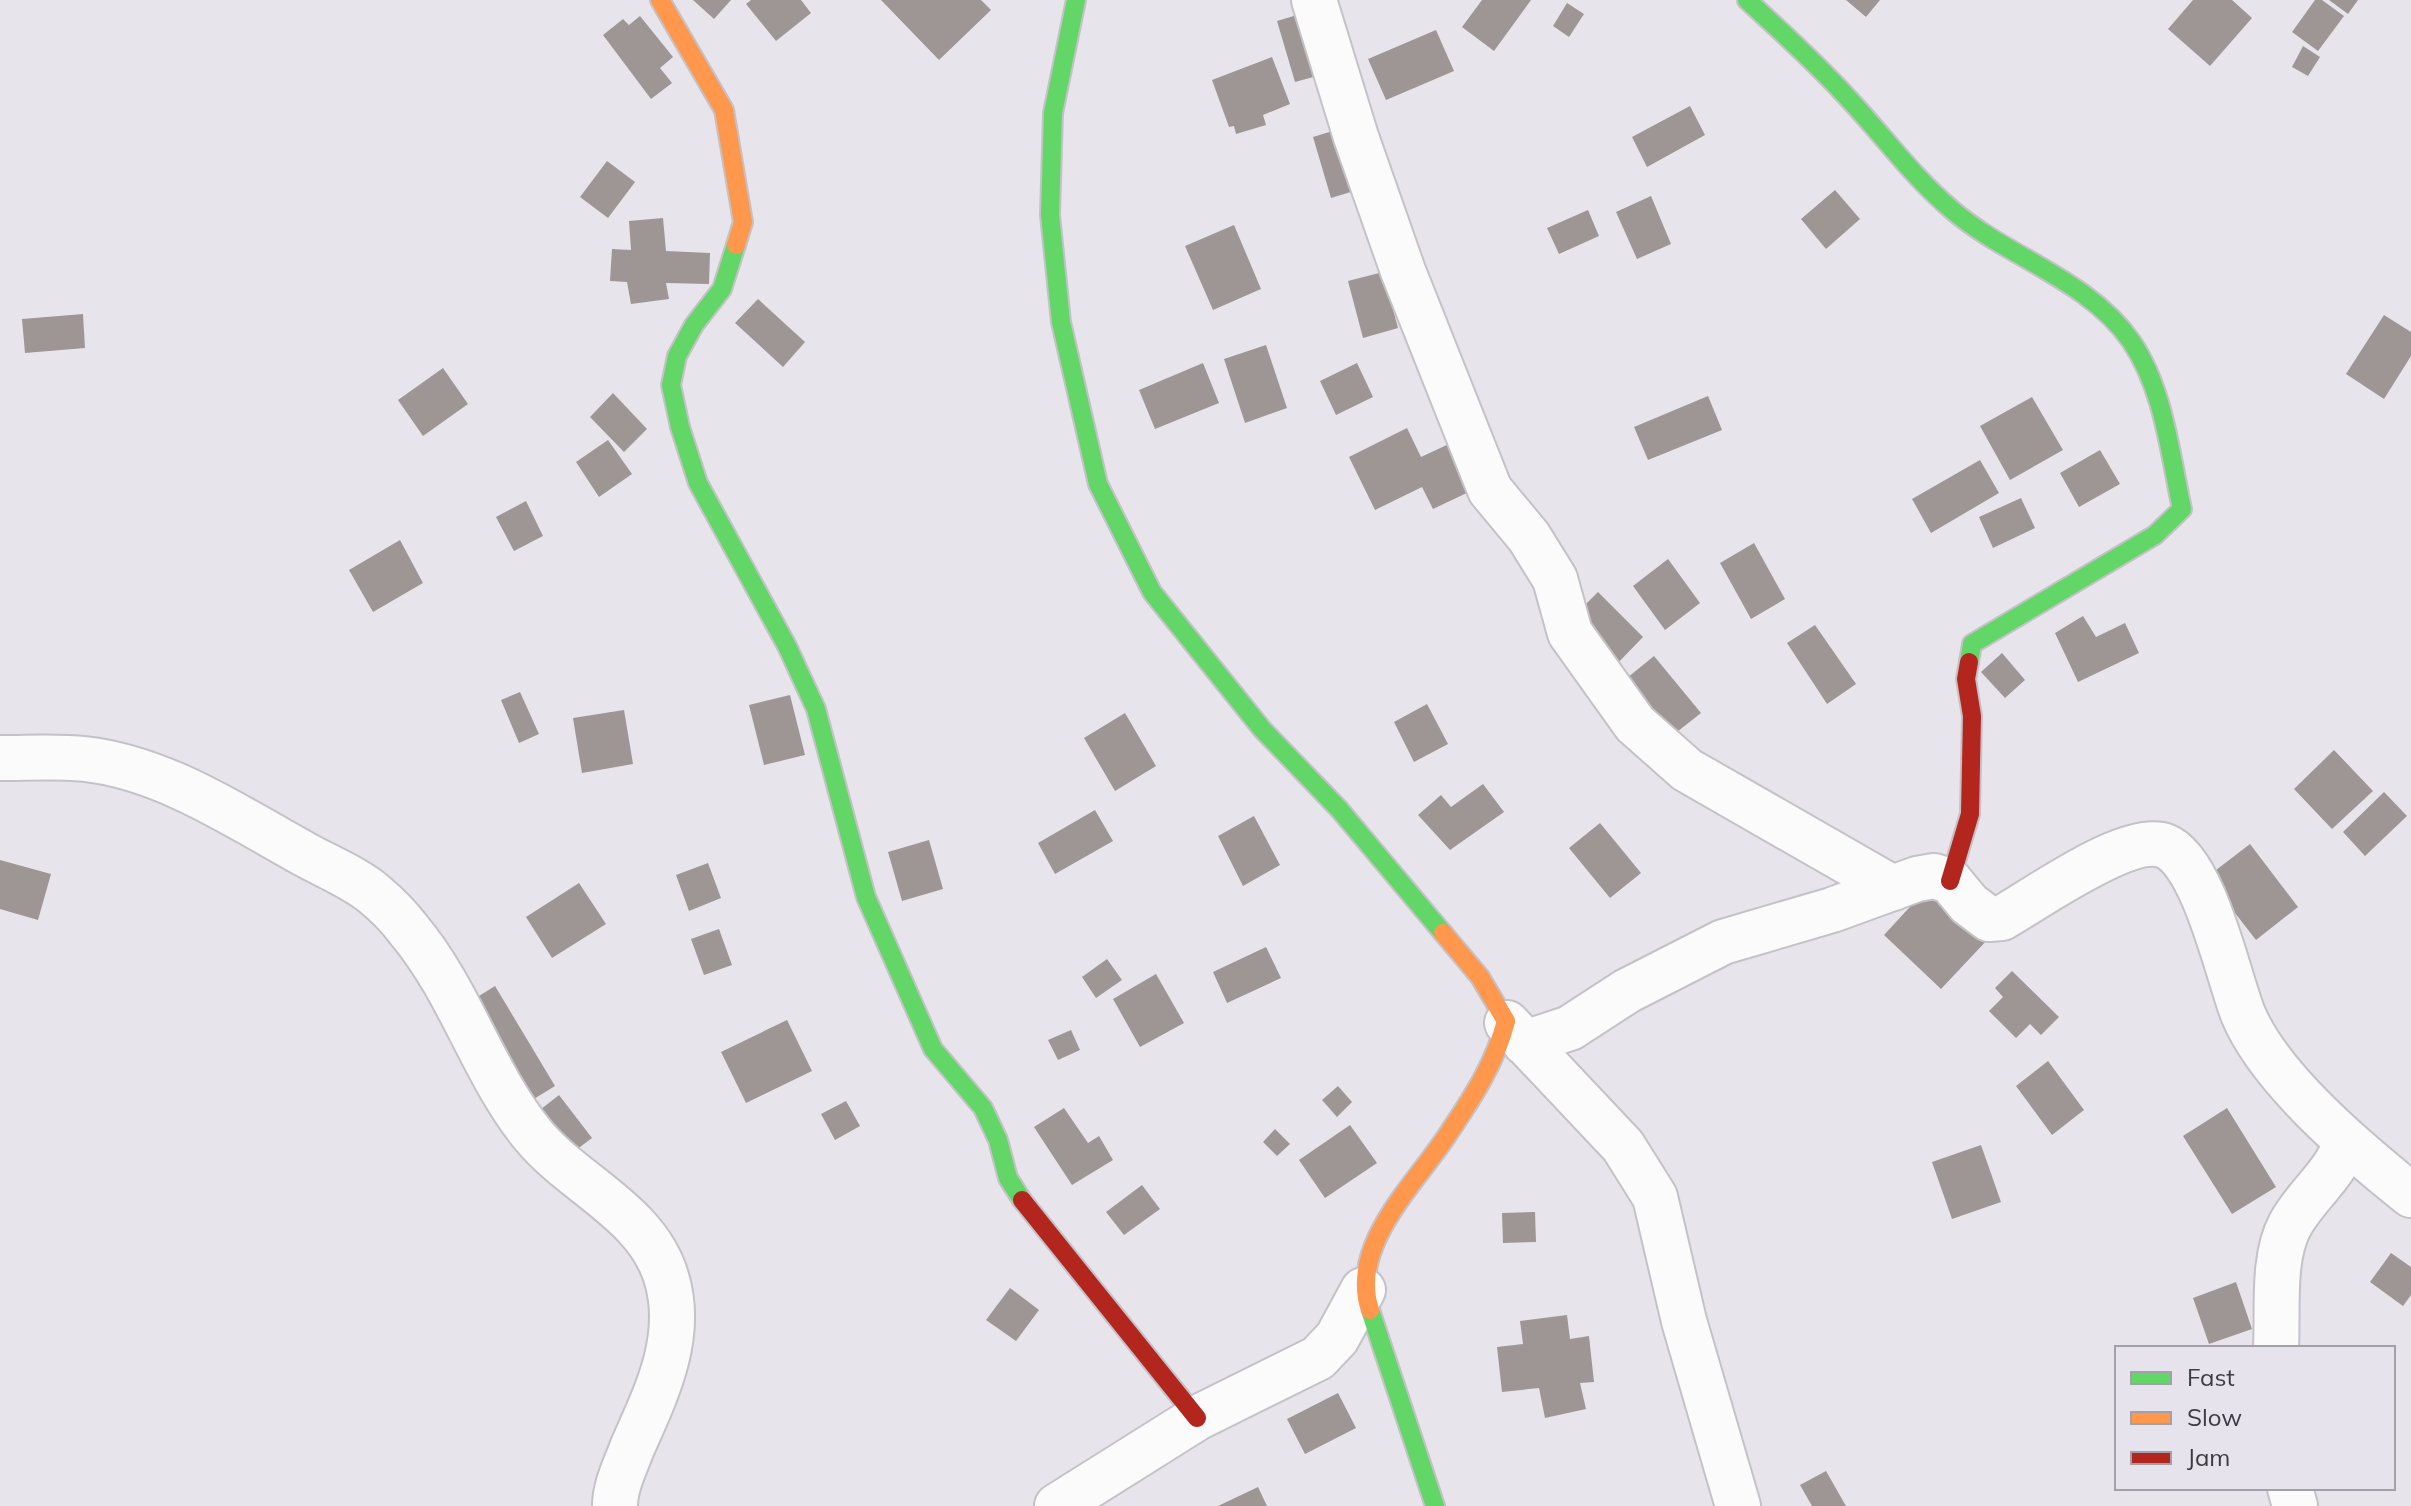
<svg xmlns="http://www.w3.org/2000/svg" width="2411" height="1506" viewBox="0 0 2411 1506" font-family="Mulish,sans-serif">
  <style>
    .building { fill: #9d9695 }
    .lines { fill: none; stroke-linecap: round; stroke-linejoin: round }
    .street-casing { stroke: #c4c2c7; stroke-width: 48 }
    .fast-casing { stroke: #c4c2c7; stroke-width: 22 }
    .slow-casing { stroke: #c4c2c7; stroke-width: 22 }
    .jam-casing { stroke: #c4c2c7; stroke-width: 22 }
    .street { stroke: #fbfbfc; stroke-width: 44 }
    .fast { stroke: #63d668; stroke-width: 18 }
    .slow { stroke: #ff974d; stroke-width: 18 }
    .jam { stroke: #b3261e; stroke-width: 18 }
  </style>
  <rect width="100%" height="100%" fill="#e7e5eb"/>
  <g class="building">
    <polygon points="693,0 731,0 714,19"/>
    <polygon points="751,0 801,0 811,13 776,41 746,4"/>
    <polygon points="881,0 981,0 991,10 939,60"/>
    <polygon points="1482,0 1531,0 1494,51 1462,27"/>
    <polygon points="1846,0 1880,0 1866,17"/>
    <polygon points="2193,0 2232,0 2252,18 2210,66 2168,29"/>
    <polygon points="2315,0 2322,0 2344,16 2318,51 2292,32"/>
    <polygon points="2329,0 2358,0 2348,14"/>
    <polygon points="1567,3 1584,14 1569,37 1553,26"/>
    <polygon points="1317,9 1335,71 1295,82 1277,21"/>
    <polygon points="640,16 673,57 660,68 672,83 651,99 603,35 623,19 629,25"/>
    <polygon points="1436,30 1454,71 1386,100 1368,59"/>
    <polygon points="2303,46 2320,57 2308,76 2292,67"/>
    <polygon points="1272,57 1290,104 1263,115 1266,125 1236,134 1234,126 1229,127 1212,80"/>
    <polygon points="1690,106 1705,135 1647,167 1632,137"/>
    <polygon points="1349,126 1367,187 1331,198 1313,137"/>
    <polygon points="607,161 635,182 608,218 580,197"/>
    <polygon points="1835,190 1860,219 1826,249 1801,219"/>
    <polygon points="1651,196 1671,244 1637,259 1616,212"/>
    <polygon points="1588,210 1599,236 1559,254 1547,228"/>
    <polygon points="663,218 666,251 710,253 709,284 666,283 669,299 631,304 627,282 610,281 612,249 631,250 629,221"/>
    <polygon points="1234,225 1261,289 1213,310 1185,246"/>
    <polygon points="1383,272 1398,328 1363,338 1348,281"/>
    <polygon points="758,299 805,342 783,367 735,323"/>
    <polygon points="83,314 85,348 25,353 22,319"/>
    <polygon points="2384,315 2411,332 2411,356 2384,399 2346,374"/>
    <polygon points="1266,345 1287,408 1245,423 1224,359"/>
    <polygon points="1203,363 1219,403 1155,429 1139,390"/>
    <polygon points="1357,363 1373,397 1336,415 1320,381"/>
    <polygon points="443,368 468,404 423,436 398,400"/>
    <polygon points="613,393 647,429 624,452 590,417"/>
    <polygon points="1708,396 1722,430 1648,460 1634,427"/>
    <polygon points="2032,397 2063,450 2010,480 1980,426"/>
    <polygon points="1407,428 1421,457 1451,443 1473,490 1433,509 1422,487 1375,510 1349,457"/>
    <polygon points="608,440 632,474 599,497 576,462"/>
    <polygon points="2100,450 2120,484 2079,507 2060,473"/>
    <polygon points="1980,460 1999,493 1931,533 1912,499"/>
    <polygon points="2021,498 2035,528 1993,548 1979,517"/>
    <polygon points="526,501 543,536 514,551 496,517"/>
    <polygon points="400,540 423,583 373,612 349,570"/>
    <polygon points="1754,543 1785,599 1751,619 1720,563"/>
    <polygon points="1668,559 1700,603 1665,630 1633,586"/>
    <polygon points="1598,592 1643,637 1613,668 1568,622"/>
    <polygon points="2083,616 2096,637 2125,623 2139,653 2078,682 2055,633"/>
    <polygon points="1815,625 1856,684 1827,704 1787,643"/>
    <polygon points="2002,653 2025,680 2005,698 1981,672"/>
    <polygon points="1654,656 1701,713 1673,735 1627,678"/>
    <polygon points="520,692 539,734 519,743 501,700"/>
    <polygon points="790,695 805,755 764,765 749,705"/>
    <polygon points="1427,704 1448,744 1414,762 1394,722"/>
    <polygon points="624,710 633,764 582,773 573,718"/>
    <polygon points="1125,713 1156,766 1115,791 1084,738"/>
    <polygon points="2334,750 2373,791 2332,829 2294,789"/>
    <polygon points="1483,784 1504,812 1450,850 1418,815 1441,795 1451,807"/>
    <polygon points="2384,792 2407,816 2365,856 2343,832"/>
    <polygon points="1095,810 1113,841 1055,874 1038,843"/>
    <polygon points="1254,816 1280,865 1243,886 1218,836"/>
    <polygon points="1600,823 1641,873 1610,898 1569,848"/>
    <polygon points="929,840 943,889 902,901 888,852"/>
    <polygon points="2250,844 2298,907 2256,940 2207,877"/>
    <polygon points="0,860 51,874 38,920 0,909"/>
    <polygon points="708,863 721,898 689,911 676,875"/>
    <polygon points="579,883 606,924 552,958 526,917"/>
    <polygon points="1931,884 1989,938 1941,989 1884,935"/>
    <polygon points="719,929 732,965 704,975 691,939"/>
    <polygon points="1266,947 1281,978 1227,1003 1213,972"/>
    <polygon points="1107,959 1122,980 1096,998 1082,977"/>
    <polygon points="2012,971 2059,1017 2041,1035 2030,1024 2016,1038 1989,1011 2003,997 1995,988"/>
    <polygon points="1156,974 1184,1023 1140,1047 1113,999"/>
    <polygon points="495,986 555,1086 524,1105 463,1006"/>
    <polygon points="787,1020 812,1071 746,1103 721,1052"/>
    <polygon points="1071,1030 1080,1050 1058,1060 1048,1040"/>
    <polygon points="2048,1061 2084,1110 2052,1135 2016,1086"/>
    <polygon points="1338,1086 1352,1102 1337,1117 1322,1100"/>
    <polygon points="559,1095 592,1138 568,1156 536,1113"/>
    <polygon points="846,1101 860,1126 835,1140 821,1114"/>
    <polygon points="1064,1108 1088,1143 1099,1136 1113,1160 1072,1185 1034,1127"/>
    <polygon points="2227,1108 2276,1187 2232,1214 2183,1136"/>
    <polygon points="1350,1125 1377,1163 1325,1198 1299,1160"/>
    <polygon points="1275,1129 1290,1144 1277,1156 1263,1142"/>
    <polygon points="1981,1145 2001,1202 1952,1219 1932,1162"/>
    <polygon points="1142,1185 1160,1209 1124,1235 1106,1212"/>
    <polygon points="1535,1212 1536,1242 1503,1243 1502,1213"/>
    <polygon points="2391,1253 2411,1267 2411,1295 2403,1306 2370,1282"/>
    <polygon points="2236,1282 2252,1329 2209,1344 2193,1298"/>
    <polygon points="1010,1288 1039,1310 1016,1341 986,1320"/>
    <polygon points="1567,1315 1570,1339 1589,1336 1594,1382 1580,1383 1586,1409 1545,1418 1539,1388 1502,1392 1497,1347 1523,1344 1520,1321"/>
    <polygon points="1338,1393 1356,1428 1305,1454 1287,1419"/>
    <polygon points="1826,1471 1846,1506 1812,1506 1800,1485"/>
    <polygon points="1258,1487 1267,1506 1218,1506"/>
  </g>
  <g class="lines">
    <g class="street-casing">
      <g id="street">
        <polyline points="1314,0 1356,137 1403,271 1490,490 1529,537 1555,579 1570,633 1635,724 1687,770 1893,888"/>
        <path d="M0,758C28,758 57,756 85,759C165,768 237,817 306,855C328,867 355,878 374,894C386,904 399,917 408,929C461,992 482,1072 533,1135C574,1185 649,1213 667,1280C684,1339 655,1396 632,1448C625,1467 615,1486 615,1506"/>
        <polyline points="1507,1023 1623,1146 1655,1197 1684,1321 1738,1506"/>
        <path d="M1525,1043L1570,1028L1627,991L1723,942L1832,910L1917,879L1934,876L1950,881L1969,904L1989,919L2002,918C2036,899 2128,832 2165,846C2204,861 2228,976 2243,1014C2270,1079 2356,1151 2411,1195"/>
        <path d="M2276,1348C2278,1311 2272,1258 2290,1225C2306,1195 2335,1176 2346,1142"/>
        <polyline points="2290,1488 2295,1506"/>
        <polyline points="1057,1506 1197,1418 1318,1358 1337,1338 1363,1290"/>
      </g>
    </g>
    <g class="fast-casing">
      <g id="fast">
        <polyline points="1076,0 1053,113 1050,215 1061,322 1098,484 1152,592 1262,729 1339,809 1443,933"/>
        <path d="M1747,0C1781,31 1816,63 1847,97C1882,134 1912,176 1951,209C2006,257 2088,279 2131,341C2164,389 2170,454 2182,509L2155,535L1972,644L1969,662"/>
        <polyline points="736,245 722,289 694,325 677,356 671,385 680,427 698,483 787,646 816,709 866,897 933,1049 983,1108 998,1140 1008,1178 1022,1200"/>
        <polyline points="1370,1310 1435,1506"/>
      </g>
    </g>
    <g class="slow-casing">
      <g id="slow">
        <polyline points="660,0 724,110 743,222 736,245"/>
        <path d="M1370,1310C1348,1244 1418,1182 1450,1131C1473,1097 1496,1061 1506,1021L1480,977L1443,933"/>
      </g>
    </g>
    <g class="jam-casing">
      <g id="jam">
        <polyline points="1950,881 1970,814 1972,716 1966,679 1969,662"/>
        <polyline points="1022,1200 1197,1418"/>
      </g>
    </g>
    <use href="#street" class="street"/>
    <use href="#fast" class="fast"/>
    <use href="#slow" class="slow"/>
    <use href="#jam" class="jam"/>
  </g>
  <rect x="2115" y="1346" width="280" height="144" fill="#e6e3ed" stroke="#a2a0a8" stroke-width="2"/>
  <rect x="2131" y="1372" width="40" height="12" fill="#63d668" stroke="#a2a0a8" stroke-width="2"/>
  <text x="2187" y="1386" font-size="24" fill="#3d3c40">Fast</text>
  <rect x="2131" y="1412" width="40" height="12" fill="#ff974d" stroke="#a2a0a8" stroke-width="2"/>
  <text x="2187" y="1426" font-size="24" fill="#3d3c40">Slow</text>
  <rect x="2131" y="1452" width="40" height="12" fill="#b3261e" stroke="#a2a0a8" stroke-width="2"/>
  <text x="2187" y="1466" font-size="24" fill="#3d3c40">Jam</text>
</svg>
